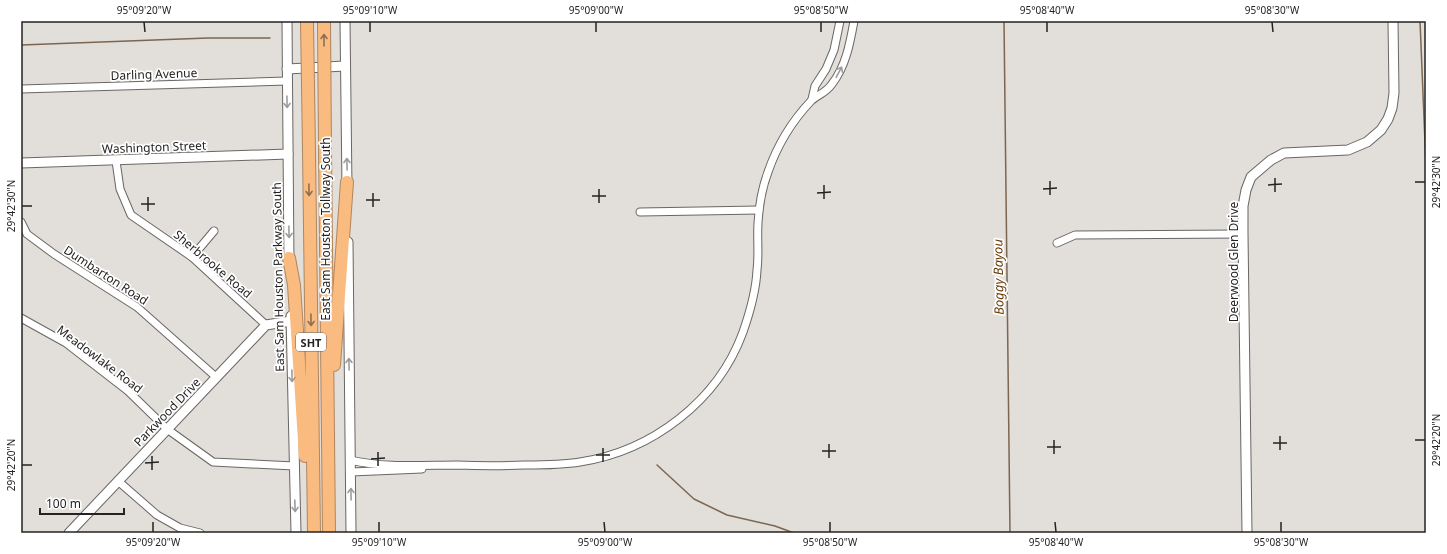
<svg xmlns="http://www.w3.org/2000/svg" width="1447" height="554" viewBox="0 0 1447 554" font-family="'Noto Sans',sans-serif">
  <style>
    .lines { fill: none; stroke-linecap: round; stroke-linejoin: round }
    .stream { stroke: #7c6651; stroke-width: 1.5 }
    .street-casing { stroke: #6a6663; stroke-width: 9 }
    .secondary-casing { stroke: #6a6663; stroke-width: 11 }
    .highway-casing { stroke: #af865f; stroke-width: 14 }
    .street { stroke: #fff; stroke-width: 7 }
    .secondary { stroke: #fff; stroke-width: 9 }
    .highway { stroke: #f9bb80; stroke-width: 12 }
    .highway-bridge-casing { stroke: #af865f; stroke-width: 14; stroke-linecap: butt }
    .highway-bridge { stroke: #f9bb80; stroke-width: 12 }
    .oneway { stroke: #8f6f51 }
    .oneway2 { stroke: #9d9c9c }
    .ticks { fill: none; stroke: #252322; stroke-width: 1.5 }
    .labels { text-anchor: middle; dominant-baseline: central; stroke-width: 3.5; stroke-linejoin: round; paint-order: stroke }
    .shield { fill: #fff; stroke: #666564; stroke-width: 1 }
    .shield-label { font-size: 11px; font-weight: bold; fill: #252322 }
    .street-label { font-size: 12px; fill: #252322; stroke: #fff }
    .water-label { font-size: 13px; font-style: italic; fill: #693d0a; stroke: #fff }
    .neatline { fill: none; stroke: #252322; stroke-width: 1.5 }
    .ticks-label { font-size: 10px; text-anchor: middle; fill: #252322 }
  </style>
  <rect width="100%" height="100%" fill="#e2deda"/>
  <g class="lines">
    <g class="stream">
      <polyline points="1004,21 1010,533"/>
      <polyline points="1420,21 1426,167"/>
      <polyline points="21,45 208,38 270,38"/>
      <polyline points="657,465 694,499 727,515 775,526 794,533"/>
    </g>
    <g class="street-casing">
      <g id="street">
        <polyline points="21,89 287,81"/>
        <polyline points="812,99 815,86 826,69 834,50 840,21"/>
        <polyline points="116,161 120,189 131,215 192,257 266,325"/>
        <polyline points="640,212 759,210"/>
        <polyline points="21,222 27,234 54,254 137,307 216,377"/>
        <polyline points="1057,243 1075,235 1243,234"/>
        <polyline points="192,257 214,231"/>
        <polyline points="21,318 66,343 128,391 167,429 213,462 294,466"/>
        <path d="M350,460C383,468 424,465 457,465C480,466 502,466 525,465C543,465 562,465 580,462C652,451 718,401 743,332C750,312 756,291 757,270C759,254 757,238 758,223C759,206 762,188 768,172C777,146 792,121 811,101C817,95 826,93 832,84C846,66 850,43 854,21"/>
        <polyline points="351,472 422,469"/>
        <polyline points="118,481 157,515 180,528 200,533"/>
      </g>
    </g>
    <g class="secondary-casing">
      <g id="secondary">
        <polyline points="287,21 289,264"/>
        <polyline points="345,21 347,188"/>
        <polyline points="287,69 345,66"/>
        <polyline points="21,163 288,154"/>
        <polyline points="348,242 351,533"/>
        <polyline points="291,316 296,533"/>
        <polyline points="69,533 266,325 291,321"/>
        <polyline points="1247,533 1243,234 1243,206 1246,190 1251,177 1271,160 1284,153 1348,150 1367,142 1381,130 1388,119 1392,108 1394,93 1393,21"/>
      </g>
    </g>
    <g class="highway-casing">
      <g id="highway">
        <polyline points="325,149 329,533"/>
        <polyline points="309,151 314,533"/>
        <polyline points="289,258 294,285 305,456"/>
        <polyline points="334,365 347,182"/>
      </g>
    </g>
    <use href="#street" class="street"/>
    <use href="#secondary" class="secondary"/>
    <use href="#highway" class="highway"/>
    <g class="highway-bridge-casing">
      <g id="highway-bridge">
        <polyline points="307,21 309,151"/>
        <polyline points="324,21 325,149"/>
      </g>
    </g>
    <use href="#highway-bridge" class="highway-bridge"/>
  </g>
  <defs><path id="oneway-shaft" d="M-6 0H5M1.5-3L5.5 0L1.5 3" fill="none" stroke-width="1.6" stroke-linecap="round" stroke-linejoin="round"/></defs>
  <g class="oneway">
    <use href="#oneway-shaft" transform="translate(324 40) rotate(-90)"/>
    <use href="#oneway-shaft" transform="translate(309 190) rotate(89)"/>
    <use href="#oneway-shaft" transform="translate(311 320) rotate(89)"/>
  </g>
  <g class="oneway2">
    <use href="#oneway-shaft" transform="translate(839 72) rotate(-62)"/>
    <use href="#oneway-shaft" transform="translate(287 102) rotate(89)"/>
    <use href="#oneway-shaft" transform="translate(347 164) rotate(-91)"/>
    <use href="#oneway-shaft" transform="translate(289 232) rotate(89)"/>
    <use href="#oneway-shaft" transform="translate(349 364) rotate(-91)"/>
    <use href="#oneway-shaft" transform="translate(292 376) rotate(89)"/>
    <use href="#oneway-shaft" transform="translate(351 494) rotate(-91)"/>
    <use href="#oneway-shaft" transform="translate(295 506) rotate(88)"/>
  </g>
  <path class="ticks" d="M144,22L145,32M370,22V32M596,22V32M821,22V32M1047,22V32M1272,22L1273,32M1275,178V192M1050,181V195M1415,182H1425M824,185V199M1268,185L1282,184M599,189V203M1043,189L1057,188M373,193V207M817,193L831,192M592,196H606M148,197V211M366,200H380M141,204H155M22,206H32M1280,436V450M1054,440V454M1415,440H1425M1273,443H1287M829,444V458M1047,447H1061M603,448V462M822,451H836M378,452V466M596,455H610M152,456V470M371,459L385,458M145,463L159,462M22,465H32M153,522V532M379,522V532M604,522L605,532M830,522V532M1055,522L1056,532M1281,522V532"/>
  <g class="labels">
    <rect class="shield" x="296" y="333" width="30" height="18" rx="3"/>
    <g class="shield-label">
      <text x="311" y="342">SHT</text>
    </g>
    <g class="street-label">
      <text transform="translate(154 74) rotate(-2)">Darling Avenue</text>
      <text transform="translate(154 147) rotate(-2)">Washington Street</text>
      <text transform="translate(325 229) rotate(-90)">East Sam Houston Tollway South</text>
      <text transform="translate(1233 262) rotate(-90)">Deerwood Glen Drive</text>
      <text transform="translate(213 264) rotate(40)">Sherbrooke Road</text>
      <text transform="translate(106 275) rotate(33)">Dumbarton Road</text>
      <text transform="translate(278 277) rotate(-91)">East Sam Houston Parkway South</text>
      <text transform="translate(100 359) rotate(37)">Meadowlake Road</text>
      <text transform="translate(167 412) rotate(-46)">Parkwood Drive</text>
    </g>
    <g class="water-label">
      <text transform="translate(998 277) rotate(-91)">Boggy Bayou</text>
    </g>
  </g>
  <rect width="1447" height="554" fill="none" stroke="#ffffff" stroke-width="44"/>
  <path d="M40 508v6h84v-6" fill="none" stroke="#252322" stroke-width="2"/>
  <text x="46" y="508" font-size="12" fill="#252322" stroke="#ffffff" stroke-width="3" paint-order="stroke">100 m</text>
  <rect x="22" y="22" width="1403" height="510" class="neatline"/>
  <g class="ticks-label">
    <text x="144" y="14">95°09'20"W</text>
    <text x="370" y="14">95°09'10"W</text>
    <text x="596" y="14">95°09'00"W</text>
    <text x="821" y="14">95°08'50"W</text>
    <text x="1047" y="14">95°08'40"W</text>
    <text x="1272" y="14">95°08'30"W</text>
    <text transform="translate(1436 182) rotate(-90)" y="4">29°42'30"N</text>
    <text transform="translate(11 206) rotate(-90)" y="4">29°42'30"N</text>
    <text transform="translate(1436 440) rotate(-90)" y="4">29°42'20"N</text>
    <text transform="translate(11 465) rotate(-90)" y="4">29°42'20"N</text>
    <text x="153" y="546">95°09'20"W</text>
    <text x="379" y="546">95°09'10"W</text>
    <text x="605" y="546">95°09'00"W</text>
    <text x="830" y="546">95°08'50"W</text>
    <text x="1056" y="546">95°08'40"W</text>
    <text x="1281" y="546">95°08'30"W</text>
  </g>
</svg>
